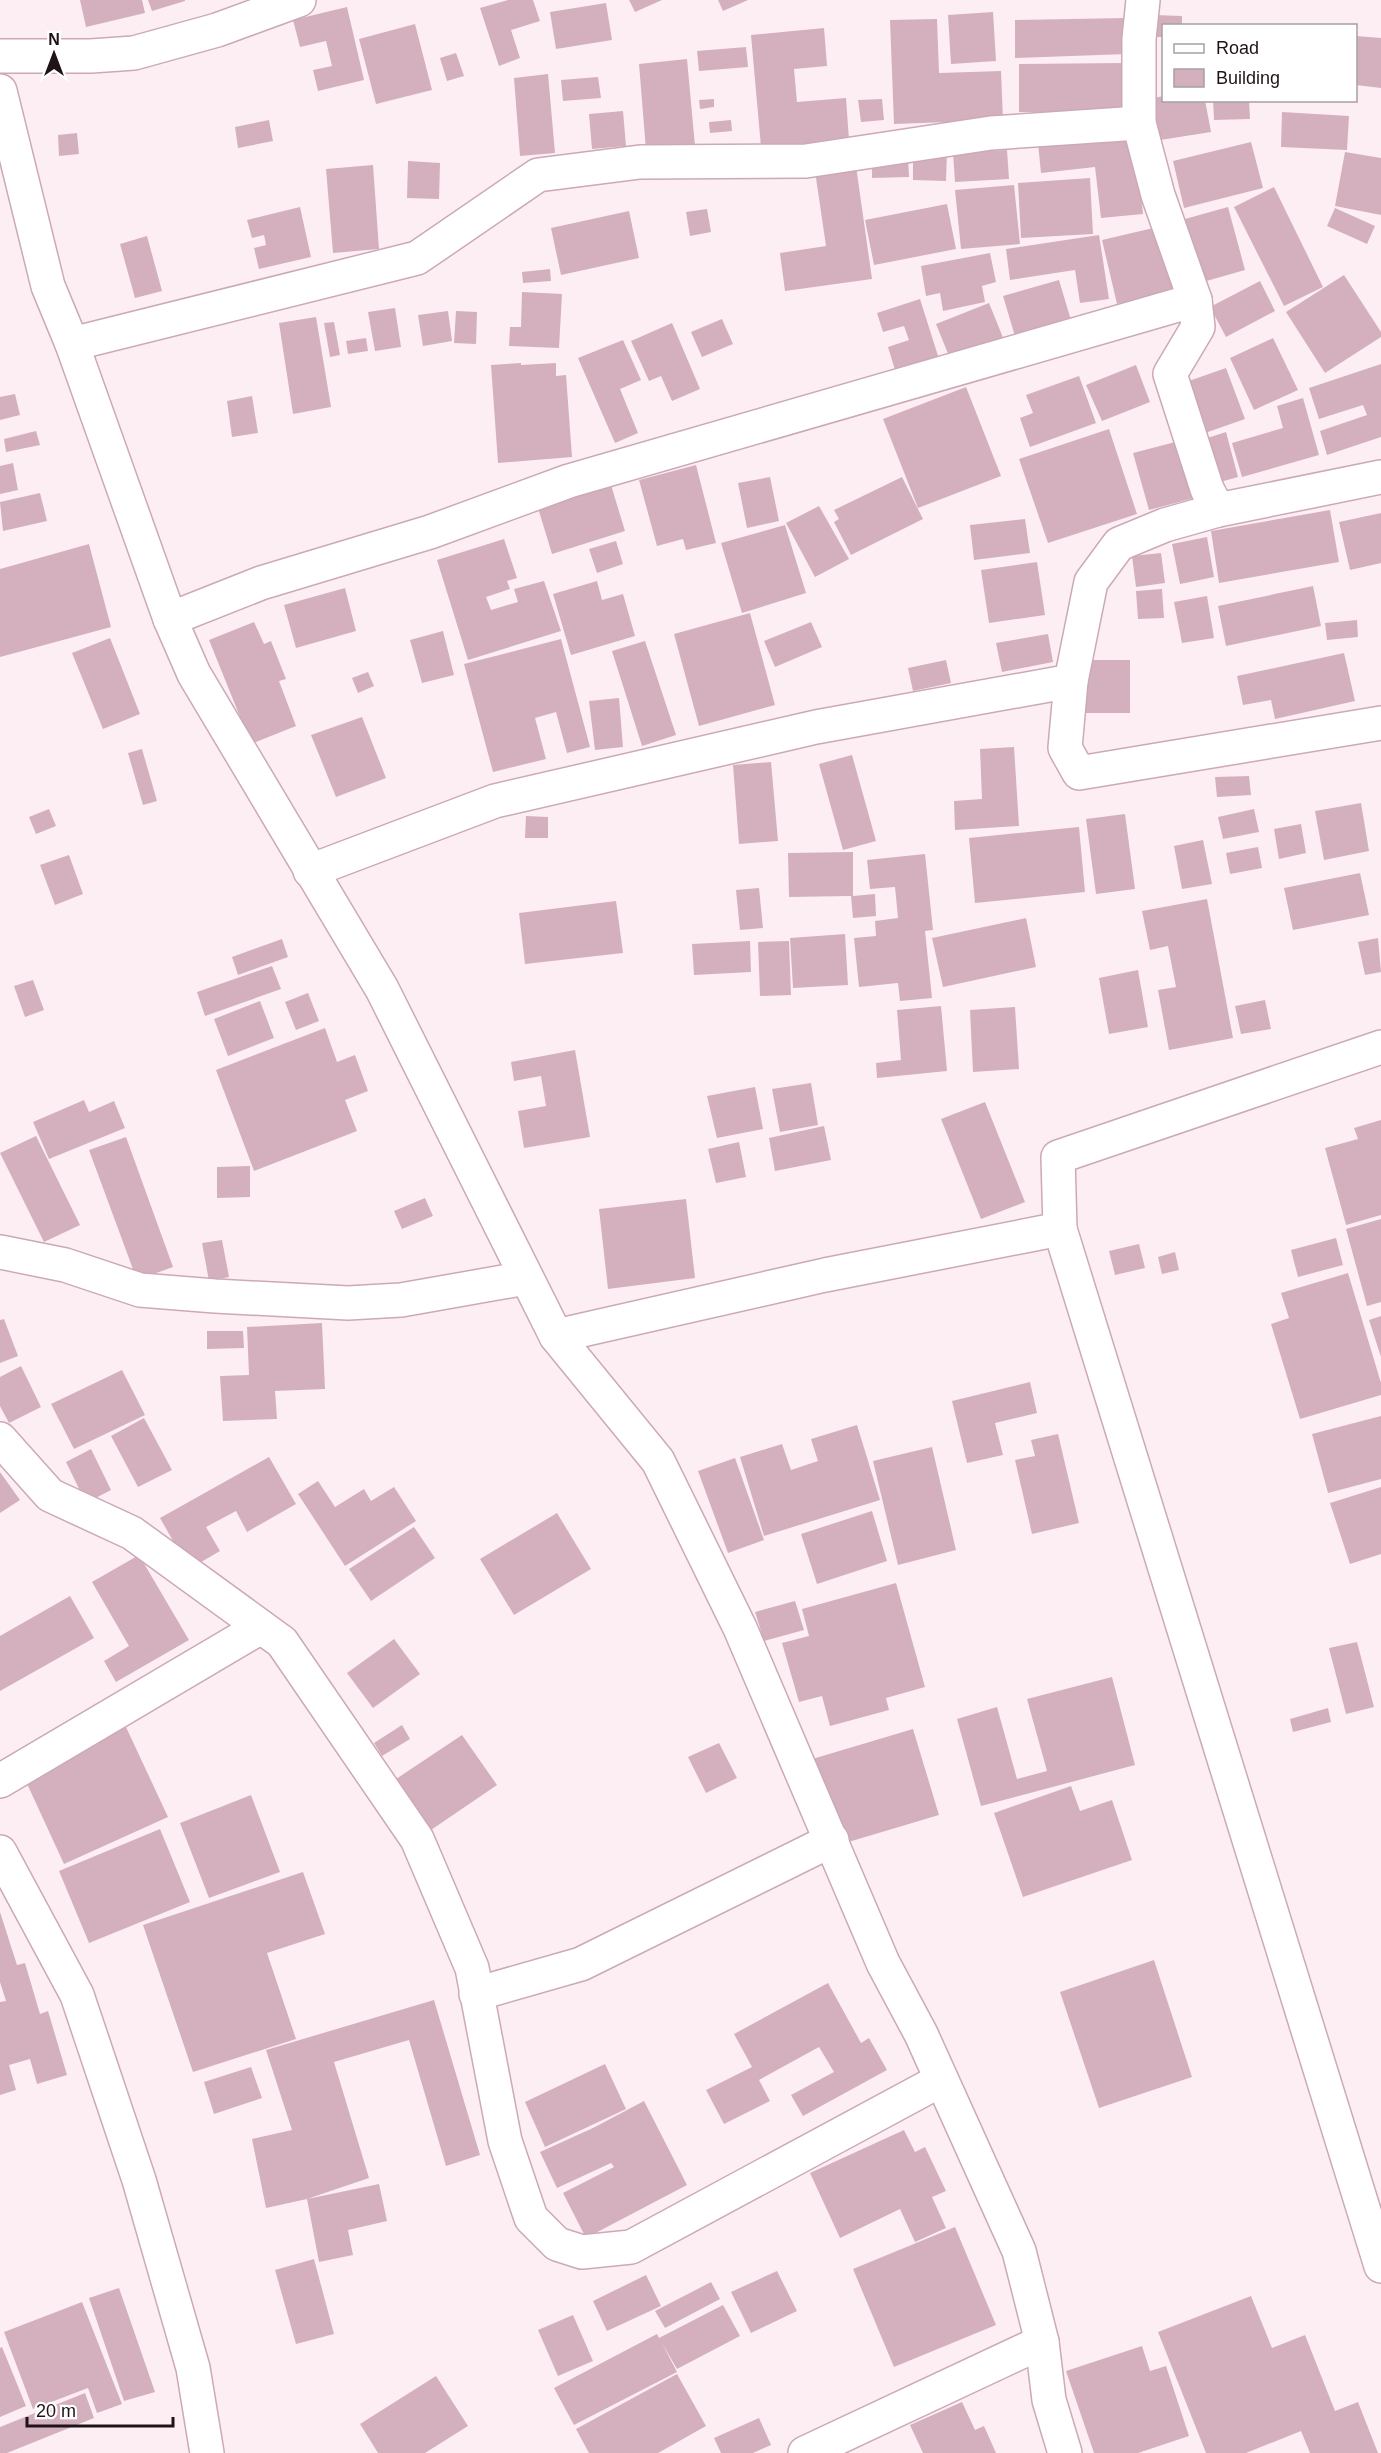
<svg xmlns="http://www.w3.org/2000/svg" width="1381" height="2453" viewBox="0 0 1381 2453" font-family="Arial,sans-serif">
  <style>
    .building { fill: #d4b0bf }
    .lines { fill: none; stroke-linecap: round; stroke-linejoin: round }
    .street-casing { stroke: #cca9b7; stroke-width: 36 }
    .street { stroke: #fff; stroke-width: 33 }
  </style>
  <rect width="100%" height="100%" fill="#fdeef4"/>
  <g class="building">
    <polygon points="80,0 142,0 145,13 86,27"/>
    <polygon points="148,0 185,0 185,1 152,11"/>
    <polygon points="508,0 533,0 540,21 511,30 520,58 499,66 480,8"/>
    <polygon points="629,0 662,0 635,12"/>
    <polygon points="718,0 748,0 723,11"/>
    <polygon points="606,3 612,40 556,49 550,12"/>
    <polygon points="347,7 364,80 318,91 313,70 332,66 326,41 300,47 293,20"/>
    <polygon points="993,12 996,61 951,64 948,15"/>
    <polygon points="1154,15 1182,16 1182,26 1164,26 1164,37 1153,37"/>
    <polygon points="1126,18 1127,54 1015,58 1015,20"/>
    <polygon points="937,19 939,73 1001,71 1003,120 894,124 890,20"/>
    <polygon points="415,24 432,90 376,104 359,39"/>
    <polygon points="824,28 827,66 794,69 797,102 846,98 849,140 761,147 751,35"/>
    <polygon points="1356,36 1381,38 1381,88 1356,85"/>
    <polygon points="746,47 748,67 699,71 697,51"/>
    <polygon points="456,53 464,76 447,81 440,58"/>
    <polygon points="687,59 695,146 646,150 639,64"/>
    <polygon points="1125,63 1125,112 1019,112 1019,64"/>
    <polygon points="548,74 555,153 520,156 514,78"/>
    <polygon points="598,77 601,98 563,101 561,80"/>
    <polygon points="1164,96 1164,100 1205,100 1211,132 1154,141 1147,99"/>
    <polygon points="714,99 714,107 700,109 699,100"/>
    <polygon points="882,99 884,120 861,122 858,100"/>
    <polygon points="1213,100 1249,100 1250,119 1214,120"/>
    <polygon points="623,111 626,146 592,149 589,114"/>
    <polygon points="1282,112 1349,116 1347,150 1281,147"/>
    <polygon points="269,120 273,141 238,148 235,127"/>
    <polygon points="731,120 732,131 710,133 709,122"/>
    <polygon points="77,133 79,154 59,156 58,135"/>
    <polygon points="1134,133 1143,214 1101,218 1095,167 1041,173 1038,143"/>
    <polygon points="1251,142 1263,188 1184,208 1173,161"/>
    <polygon points="1007,150 1009,179 955,182 953,153"/>
    <polygon points="913,151 947,152 946,181 913,180"/>
    <polygon points="1345,152 1381,158 1381,215 1335,206"/>
    <polygon points="908,157 909,177 872,178 872,159"/>
    <polygon points="408,161 440,163 439,199 407,198"/>
    <polygon points="373,165 379,249 333,253 326,169"/>
    <polygon points="856,166 872,279 785,291 780,253 826,246 815,171"/>
    <polygon points="1090,178 1093,234 1021,238 1018,183"/>
    <polygon points="1014,185 1020,244 961,249 955,190"/>
    <polygon points="1274,187 1323,287 1284,306 1234,207"/>
    <polygon points="947,204 956,249 874,265 865,220"/>
    <polygon points="300,207 311,257 259,269 254,248 266,245 264,235 252,238 247,220"/>
    <polygon points="1228,207 1245,270 1203,282 1185,219"/>
    <polygon points="1335,208 1375,226 1367,244 1327,226"/>
    <polygon points="707,209 711,232 690,236 686,212"/>
    <polygon points="629,211 639,258 561,275 551,228"/>
    <polygon points="1166,225 1181,290 1117,304 1102,240"/>
    <polygon points="1099,235 1109,299 1080,303 1075,270 1010,280 1006,249"/>
    <polygon points="147,236 162,291 135,298 120,244"/>
    <polygon points="990,253 996,282 982,286 985,302 943,311 940,293 926,296 921,266"/>
    <polygon points="550,269 551,281 523,283 522,272"/>
    <polygon points="1344,275 1381,332 1381,337 1325,373 1286,312"/>
    <polygon points="1059,280 1073,327 1017,343 1003,296"/>
    <polygon points="1260,281 1275,311 1226,337 1210,307"/>
    <polygon points="522,292 562,294 559,348 509,346 510,327 521,327"/>
    <polygon points="920,299 939,359 896,373 888,347 909,340 904,326 883,332 877,313"/>
    <polygon points="989,303 1004,340 951,361 936,324"/>
    <polygon points="395,308 401,347 375,351 368,312"/>
    <polygon points="448,311 452,341 423,346 418,315"/>
    <polygon points="456,311 477,312 476,344 454,343"/>
    <polygon points="316,317 331,407 293,414 279,323"/>
    <polygon points="722,319 733,344 702,357 691,332"/>
    <polygon points="334,322 340,355 330,357 324,323"/>
    <polygon points="672,323 700,389 672,401 661,376 649,381 631,341"/>
    <polygon points="366,338 368,351 348,354 346,341"/>
    <polygon points="1273,338 1298,390 1254,410 1230,358"/>
    <polygon points="623,340 641,380 620,389 638,433 615,443 578,358"/>
    <polygon points="521,363 521,365 556,363 556,376 566,375 572,457 498,463 491,365"/>
    <polygon points="1381,364 1381,437 1327,455 1320,431 1367,415 1363,405 1319,419 1309,388"/>
    <polygon points="1136,365 1150,402 1102,421 1086,385"/>
    <polygon points="1226,368 1245,419 1205,433 1186,382"/>
    <polygon points="1079,376 1096,423 1030,447 1020,418 1033,413 1026,395"/>
    <polygon points="966,387 1001,476 918,508 883,419"/>
    <polygon points="15,394 20,415 0,420 0,397"/>
    <polygon points="252,396 258,433 232,437 227,401"/>
    <polygon points="1303,398 1319,455 1242,477 1232,443 1283,428 1277,406"/>
    <polygon points="1109,429 1137,514 1048,543 1019,459"/>
    <polygon points="36,431 40,445 6,452 4,439"/>
    <polygon points="1226,432 1238,477 1213,484 1201,440"/>
    <polygon points="1183,440 1198,497 1149,510 1133,453"/>
    <polygon points="13,463 18,490 0,494 0,466"/>
    <polygon points="696,465 716,543 686,550 683,539 657,546 639,480"/>
    <polygon points="770,477 779,521 747,528 738,483"/>
    <polygon points="902,477 923,519 851,555 834,522 839,519 834,510"/>
    <polygon points="611,485 625,531 552,554 538,508"/>
    <polygon points="40,493 47,521 3,531 0,502"/>
    <polygon points="819,506 849,559 815,577 786,523"/>
    <polygon points="1330,510 1339,562 1219,583 1211,531"/>
    <polygon points="1381,513 1381,563 1350,570 1339,522"/>
    <polygon points="1025,519 1030,553 974,560 970,525"/>
    <polygon points="785,525 806,593 742,613 721,543"/>
    <polygon points="1207,537 1214,577 1180,584 1172,544"/>
    <polygon points="504,539 517,578 507,581 510,589 486,597 491,610 518,602 514,589 544,581 561,631 468,660 437,560"/>
    <polygon points="616,541 623,564 597,573 589,549"/>
    <polygon points="89,544 111,627 0,657 0,569"/>
    <polygon points="1161,553 1165,583 1136,587 1132,556"/>
    <polygon points="1037,562 1045,615 989,623 981,570"/>
    <polygon points="597,581 602,600 623,594 635,636 571,655 553,594"/>
    <polygon points="1313,586 1321,626 1226,646 1218,606"/>
    <polygon points="345,588 356,631 296,648 284,605"/>
    <polygon points="1162,589 1164,618 1138,619 1136,591"/>
    <polygon points="1207,596 1214,638 1182,643 1174,602"/>
    <polygon points="750,613 775,705 699,726 674,634"/>
    <polygon points="1357,620 1358,637 1327,640 1325,623"/>
    <polygon points="254,622 264,644 271,641 286,679 279,681 296,726 251,744 209,640"/>
    <polygon points="811,622 822,647 775,667 764,641"/>
    <polygon points="443,631 454,675 422,683 410,640"/>
    <polygon points="1048,634 1053,662 1002,672 996,643"/>
    <polygon points="110,638 140,714 103,729 72,653"/>
    <polygon points="561,639 590,747 567,753 556,712 535,718 546,759 493,772 464,664"/>
    <polygon points="645,641 676,735 642,746 612,651"/>
    <polygon points="1344,653 1355,701 1275,719 1271,700 1243,705 1237,676"/>
    <polygon points="946,660 951,683 913,691 908,668"/>
    <rect x="1083" y="660" width="47" height="53"/>
    <polygon points="368,672 374,686 358,693 352,678"/>
    <polygon points="619,698 623,747 595,750 589,701"/>
    <polygon points="362,717 386,778 336,797 311,735"/>
    <polygon points="1014,747 1019,826 955,830 954,801 982,799 980,749"/>
    <polygon points="142,749 157,801 143,805 128,753"/>
    <polygon points="852,755 876,841 843,850 819,764"/>
    <polygon points="771,762 778,841 739,844 733,765"/>
    <polygon points="1249,776 1251,795 1217,797 1215,777"/>
    <polygon points="1361,803 1369,851 1324,860 1315,811"/>
    <polygon points="49,809 56,826 36,834 29,817"/>
    <polygon points="1254,809 1259,832 1223,839 1218,817"/>
    <polygon points="1125,814 1135,889 1096,894 1086,819"/>
    <polygon points="526,816 548,817 548,838 525,838"/>
    <polygon points="1301,824 1306,853 1279,859 1274,829"/>
    <polygon points="1079,827 1085,892 975,903 969,838"/>
    <polygon points="1203,840 1212,884 1182,889 1174,846"/>
    <polygon points="1258,847 1262,868 1230,874 1226,853"/>
    <polygon points="853,852 853,896 875,894 876,916 853,918 851,896 789,897 788,853"/>
    <polygon points="925,854 933,930 925,931 932,998 900,1001 898,983 859,987 854,938 876,936 875,921 898,918 895,887 870,889 867,860"/>
    <polygon points="69,855 83,894 55,905 40,865"/>
    <polygon points="1360,873 1369,915 1293,930 1284,888"/>
    <polygon points="759,888 763,928 740,930 736,890"/>
    <polygon points="1207,899 1233,1038 1169,1050 1158,990 1176,987 1168,946 1150,950 1142,911"/>
    <polygon points="616,901 623,953 525,964 519,913"/>
    <polygon points="1026,918 1036,967 943,987 932,938"/>
    <polygon points="845,934 848,985 793,988 790,938"/>
    <polygon points="1378,938 1381,972 1365,975 1358,942"/>
    <polygon points="282,939 288,957 238,975 232,957"/>
    <polygon points="750,941 751,972 694,975 692,944"/>
    <polygon points="789,941 791,995 760,996 758,942"/>
    <polygon points="272,966 281,989 205,1016 197,992"/>
    <polygon points="1138,970 1148,1027 1109,1034 1099,978"/>
    <polygon points="33,980 44,1010 25,1017 14,986"/>
    <polygon points="308,993 319,1021 296,1030 285,1002"/>
    <polygon points="1265,1000 1271,1029 1241,1034 1235,1006"/>
    <polygon points="260,1001 274,1038 228,1056 214,1019"/>
    <polygon points="941,1006 947,1071 877,1078 876,1063 901,1060 897,1010"/>
    <polygon points="1015,1007 1019,1069 973,1072 970,1010"/>
    <polygon points="325,1028 337,1062 355,1055 368,1091 345,1100 357,1131 254,1171 216,1070"/>
    <polygon points="575,1050 590,1137 524,1148 518,1111 546,1106 541,1076 514,1081 511,1062"/>
    <polygon points="811,1083 818,1125 780,1132 772,1089"/>
    <polygon points="755,1087 763,1129 717,1138 707,1096"/>
    <polygon points="84,1100 89,1112 114,1101 125,1128 49,1159 33,1122"/>
    <polygon points="985,1102 1025,1202 981,1219 941,1119"/>
    <polygon points="1381,1120 1381,1215 1346,1225 1325,1148 1358,1139 1354,1128"/>
    <polygon points="824,1126 831,1160 775,1171 769,1138"/>
    <polygon points="36,1136 80,1225 44,1242 0,1153"/>
    <polygon points="126,1137 173,1267 137,1280 89,1150"/>
    <polygon points="739,1142 746,1177 716,1183 708,1149"/>
    <polygon points="250,1166 250,1197 217,1198 217,1167"/>
    <polygon points="425,1198 433,1216 402,1229 394,1211"/>
    <polygon points="686,1199 695,1278 608,1289 599,1209"/>
    <polygon points="1381,1219 1381,1302 1367,1306 1346,1229"/>
    <polygon points="1336,1238 1343,1265 1298,1277 1291,1250"/>
    <polygon points="222,1240 229,1277 209,1281 202,1243"/>
    <polygon points="1139,1244 1145,1268 1115,1275 1109,1251"/>
    <polygon points="1175,1252 1179,1270 1162,1274 1158,1257"/>
    <polygon points="1348,1273 1381,1383 1381,1395 1300,1419 1271,1324 1289,1318 1281,1293"/>
    <polygon points="1381,1316 1381,1357 1369,1320"/>
    <polygon points="4,1319 18,1356 0,1363 0,1320"/>
    <polygon points="322,1323 325,1389 275,1391 277,1419 223,1421 220,1376 249,1375 247,1327"/>
    <polygon points="207,1331 243,1331 244,1348 207,1349"/>
    <polygon points="21,1366 41,1407 9,1423 0,1406 0,1377"/>
    <polygon points="122,1370 145,1415 74,1449 51,1404"/>
    <polygon points="1030,1382 1037,1413 995,1423 1003,1455 967,1463 952,1401"/>
    <polygon points="1381,1416 1381,1479 1328,1493 1312,1434"/>
    <polygon points="144,1418 172,1470 138,1487 111,1436"/>
    <polygon points="857,1425 880,1500 764,1536 740,1457 782,1444 791,1470 818,1461 811,1439"/>
    <polygon points="1058,1434 1079,1523 1032,1534 1015,1460 1035,1456 1031,1440"/>
    <polygon points="932,1447 956,1550 898,1565 873,1461"/>
    <polygon points="91,1449 111,1490 86,1503 66,1462"/>
    <polygon points="269,1457 296,1504 247,1532 236,1511 206,1527 220,1551 189,1569 160,1518"/>
    <polygon points="735,1458 764,1540 728,1553 698,1471"/>
    <polygon points="0,1472 20,1500 0,1513"/>
    <polygon points="318,1481 335,1507 364,1489 371,1501 394,1487 416,1521 345,1566 298,1494"/>
    <polygon points="1381,1487 1381,1554 1350,1564 1330,1503"/>
    <polygon points="872,1511 887,1561 817,1584 801,1534"/>
    <polygon points="557,1513 591,1569 514,1615 480,1559"/>
    <polygon points="414,1527 435,1558 371,1601 349,1569"/>
    <polygon points="139,1555 189,1640 116,1682 104,1661 129,1646 92,1582"/>
    <polygon points="896,1583 925,1687 886,1698 889,1710 830,1726 822,1696 799,1702 782,1643 809,1636 802,1609"/>
    <polygon points="70,1596 94,1638 0,1691 0,1636"/>
    <polygon points="795,1601 804,1630 764,1641 755,1612"/>
    <polygon points="394,1639 420,1674 373,1708 347,1673"/>
    <polygon points="1357,1642 1374,1707 1346,1714 1329,1648"/>
    <polygon points="1112,1677 1135,1765 981,1806 957,1719 997,1707 1017,1779 1047,1771 1027,1699"/>
    <polygon points="1328,1708 1331,1722 1293,1732 1290,1719"/>
    <polygon points="402,1725 410,1739 382,1756 374,1743"/>
    <polygon points="126,1727 168,1817 64,1864 23,1775"/>
    <polygon points="913,1729 939,1815 835,1846 809,1760"/>
    <polygon points="462,1735 497,1785 428,1832 393,1781"/>
    <polygon points="719,1743 737,1778 706,1793 688,1757"/>
    <polygon points="1071,1786 1080,1811 1112,1800 1132,1860 1023,1897 994,1813"/>
    <polygon points="251,1795 280,1872 209,1898 180,1823"/>
    <polygon points="160,1829 190,1902 89,1943 59,1871"/>
    <polygon points="303,1872 325,1934 267,1953 296,2039 193,2072 143,1925"/>
    <polygon points="0,1912 17,1965 25,1963 40,2014 48,2011 67,2075 37,2084 30,2059 9,2065 16,2090 0,2095 0,2002 6,2001 0,1982"/>
    <polygon points="1154,1960 1192,2077 1099,2108 1060,1992"/>
    <polygon points="828,1983 861,2043 869,2038 887,2070 803,2116 791,2095 834,2072 819,2047 759,2080 770,2101 724,2124 706,2090 752,2067 734,2034"/>
    <polygon points="434,2000 480,2155 446,2166 409,2040 334,2062 369,2178 307,2199 379,2184 387,2221 348,2230 353,2255 319,2262 307,2199 266,2208 252,2139 292,2130 266,2050"/>
    <polygon points="605,2064 626,2109 545,2147 525,2102"/>
    <polygon points="251,2067 262,2098 214,2114 204,2082"/>
    <polygon points="644,2101 687,2185 586,2238 563,2193 614,2167 611,2163 557,2188 540,2152 593,2128"/>
    <polygon points="904,2130 915,2152 925,2147 946,2191 932,2197 946,2228 915,2242 900,2209 840,2238 810,2173"/>
    <polygon points="955,2227 996,2325 894,2367 853,2269"/>
    <polygon points="314,2259 334,2334 296,2344 275,2270"/>
    <polygon points="777,2271 797,2311 751,2333 731,2292"/>
    <polygon points="646,2275 661,2306 607,2331 593,2301"/>
    <polygon points="711,2282 720,2299 665,2328 655,2311"/>
    <polygon points="119,2288 155,2392 124,2401 89,2298"/>
    <polygon points="1251,2296 1272,2348 1305,2335 1335,2411 1358,2402 1378,2453 1310,2453 1301,2431 1246,2453 1206,2453 1158,2332"/>
    <polygon points="82,2302 122,2404 97,2413 88,2388 33,2409 4,2332"/>
    <polygon points="723,2305 740,2336 677,2369 662,2343 677,2372 574,2425 554,2388 657,2334 659,2338"/>
    <polygon points="573,2315 593,2361 558,2376 538,2330"/>
    <polygon points="1142,2346 1150,2371 1166,2366 1189,2436 1138,2453 1094,2453 1066,2371"/>
    <polygon points="2,2347 26,2406 0,2417 0,2348"/>
    <polygon points="677,2374 706,2426 658,2453 589,2453 576,2429"/>
    <polygon points="436,2376 468,2426 425,2453 378,2453 360,2424"/>
    <polygon points="85,2393 94,2418 7,2453 0,2453 0,2427"/>
    <polygon points="962,2402 975,2430 984,2426 996,2453 923,2453 910,2425"/>
    <polygon points="759,2418 771,2445 753,2453 721,2453 714,2438"/>
  </g>
  <g class="lines">
    <g class="street-casing">
      <g id="street">
        <polyline points="1143,0 1139,39 1139,123 1158,195 1195,300 1198,327 1170,374 1207,489 1218,510"/>
        <polyline points="0,56 91,56 134,53 217,30 299,0"/>
        <polyline points="0,91 48,286 72,344 170,619 194,674 382,989 556,1336 658,1461 740,1628 883,1963 921,2034 1019,2251 1042,2342 1049,2400 1065,2453"/>
        <polyline points="72,344 417,258 538,175 640,162 806,161 991,133 1139,123"/>
        <polyline points="170,619 261,583 430,532 569,481 1195,300"/>
        <polyline points="1071,681 1065,748 1079,773 1381,723"/>
        <polyline points="310,871 495,801 816,727 1071,681 1091,582 1119,544 1165,525 1218,510 1381,477"/>
        <polyline points="1060,1229 1381,2266"/>
        <polyline points="0,1252 65,1265 140,1290 215,1296 348,1303 401,1300 526,1278"/>
        <polyline points="556,1336 825,1275 1060,1229 1058,1157 1381,1047"/>
        <polyline points="0,1439 50,1495 132,1533 282,1642 417,1839 472,1968 505,2141 531,2218 557,2244 582,2252 631,2247 941,2080"/>
        <polyline points="0,1781 261,1627"/>
        <polyline points="0,1852 77,1995 139,2180 193,2368 207,2453"/>
        <polyline points="476,1994 581,1964 832,1840"/>
        <polyline points="805,2453 1042,2342"/>
      </g>
    </g>
    <use href="#street" class="street"/>
  </g>
  <rect x="1162" y="24" width="195" height="78" fill="#ffffff" stroke="#a5a1a3" stroke-width="1.5"/>
  <rect x="1174" y="44" width="30" height="9" fill="#ffffff" stroke="#a5a1a3" stroke-width="1.5"/>
  <text x="1216" y="54" font-size="18" fill="#1f1318">Road</text>
  <rect x="1174" y="69" width="30" height="18" fill="#d4b0bf" stroke="#a5a1a3" stroke-width="1.5"/>
  <text x="1216" y="84" font-size="18" fill="#1f1318">Building</text>
  <g transform="translate(54 54)" stroke="#ffffff" stroke-width="4.5" paint-order="stroke">
  <path d="M0-4.5L10 22L0 15L-10 22Z" fill="#1f1318"/>
  <text y="-9" font-size="16" font-weight="bold" text-anchor="middle" fill="#1f1318">N</text>
  </g>
  <path d="M27 2417v9h146v-9" fill="none" stroke="#1f1318" stroke-width="3"/>
  <text x="36" y="2417" font-size="18" fill="#1f1318" stroke="#ffffff" stroke-width="4.5" paint-order="stroke">20 m</text>
</svg>
